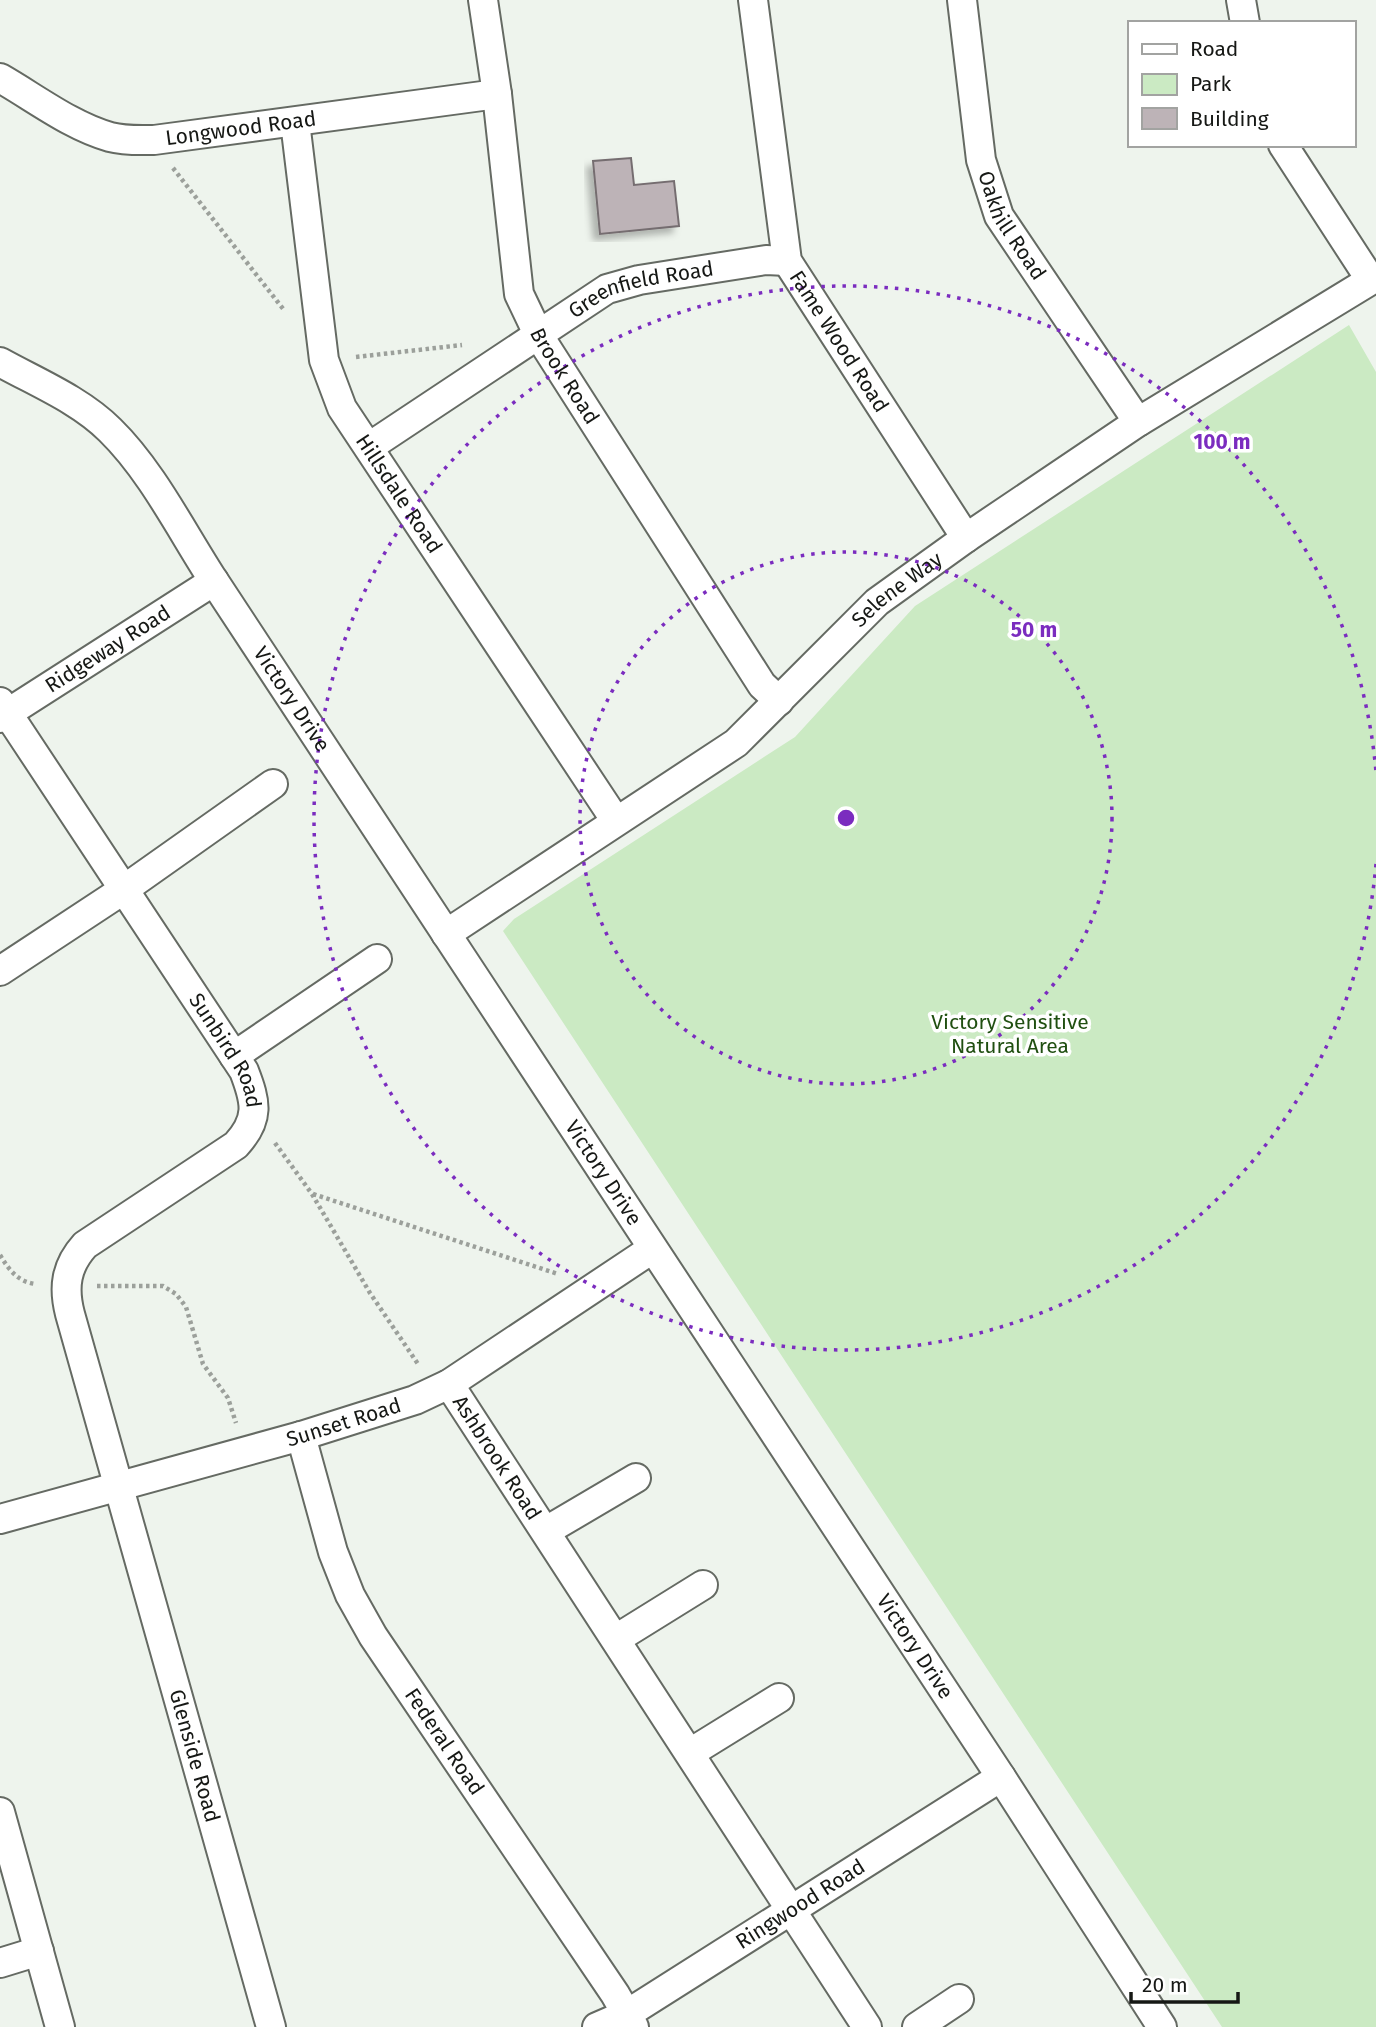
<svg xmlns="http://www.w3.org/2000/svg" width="1376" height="2027" viewBox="0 0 1376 2027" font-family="'Fira Sans',sans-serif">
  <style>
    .green { fill: #cbeac3 }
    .building { fill: #bdb3b7; stroke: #756d70; stroke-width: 2; filter: url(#shadow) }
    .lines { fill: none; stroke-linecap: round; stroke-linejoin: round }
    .minor-casing { stroke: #656a63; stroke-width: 32 }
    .path { stroke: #9ca09b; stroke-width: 4.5; stroke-dasharray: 3.5 3.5; stroke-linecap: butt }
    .minor { stroke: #fff; stroke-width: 28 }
    .ring { fill: none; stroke: #7b2cbf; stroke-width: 3.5; stroke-dasharray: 3.5 7 }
    .labels { text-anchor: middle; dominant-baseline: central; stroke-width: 7; stroke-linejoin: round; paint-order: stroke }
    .street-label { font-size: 21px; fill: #161815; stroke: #fff }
    .park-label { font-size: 21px; fill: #204f11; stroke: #fff }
    .centre { fill: #7b2cbf; stroke: #fff; stroke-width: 3.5 }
    .ring-label { font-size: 21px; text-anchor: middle; font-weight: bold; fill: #7b2cbf; stroke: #fff; stroke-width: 7; stroke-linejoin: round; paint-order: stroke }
  </style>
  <defs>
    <filter id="shadow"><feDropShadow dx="-6" dy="6" stdDeviation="3.5" flood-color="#0004"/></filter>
  </defs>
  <rect width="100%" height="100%" fill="#eef4ed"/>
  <polygon class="green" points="1349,325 1376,372 1376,2027 1222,2027 503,931 514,919 795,737 915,606"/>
  <polygon class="building" points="631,158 634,185 674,181 679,226 600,234 593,161"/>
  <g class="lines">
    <g class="minor-casing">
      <g id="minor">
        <path id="s1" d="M483,0L497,94L519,294L539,336L762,685L779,701"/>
        <path id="s2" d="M753,0L787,261L966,538"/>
        <path id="s3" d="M962,0L981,160L999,216L1138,422"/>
        <polyline points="1241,0 1245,23"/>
        <path id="s4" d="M0,78C35,98 71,126 110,137C125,141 139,140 154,140L497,94"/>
        <path id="s5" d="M295,122L324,360L342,408L616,821"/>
        <polyline points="1283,145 1370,279"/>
        <path id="s6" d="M0,362C36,382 80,400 110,430C152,471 182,532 214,581L1001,1777L1162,2027"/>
        <path id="s7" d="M369,447L607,289L639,280L766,260L787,261"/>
        <path id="s8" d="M0,702L244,1071C256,1102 260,1119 236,1145L85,1245C66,1266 63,1287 70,1314L271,2027"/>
        <path id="s9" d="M0,718L214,581"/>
        <path id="s10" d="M446,934L736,743L877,602L966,538L1138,422L1376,277"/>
        <polyline points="0,971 123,890 273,784"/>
        <polyline points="234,1056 377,959"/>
        <path id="s11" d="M449,1384L867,2027"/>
        <path id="s12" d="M301,1436L333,1552L350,1595L373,1636L615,1994L634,2027"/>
        <path id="s13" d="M0,1519L301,1436L415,1400L449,1384L652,1249"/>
        <polyline points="546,1531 636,1478"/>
        <polyline points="616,1639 703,1585"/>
        <polyline points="690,1753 779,1698"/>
        <polyline points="0,1812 60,2027"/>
        <polyline points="0,1963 39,1951"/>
        <path id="s14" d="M597,2027L627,2014L1001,1777"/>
        <polyline points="917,2027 959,1999"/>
      </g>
    </g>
    <g class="path">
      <polyline points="173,168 284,310"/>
      <polyline points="356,357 462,345"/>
      <polyline points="275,1143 312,1194 370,1293 418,1364"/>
      <polyline points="313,1194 558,1274"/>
      <path d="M0,1255C9,1270 18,1282 36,1284"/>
      <polyline points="97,1286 163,1286 176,1294 186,1307 203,1364 228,1398 236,1423"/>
    </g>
    <use href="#minor" class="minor"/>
  </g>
  <g class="ring">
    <circle cx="846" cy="818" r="266"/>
    <path d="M1376 864A532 532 0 1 1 1376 772"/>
  </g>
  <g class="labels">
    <g class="street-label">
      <text stroke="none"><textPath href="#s4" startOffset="257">Longwood Road</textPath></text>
      <text stroke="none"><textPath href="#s3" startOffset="234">Oakhill Road</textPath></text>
      <text stroke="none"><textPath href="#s7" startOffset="318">Greenfield Road</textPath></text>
      <text stroke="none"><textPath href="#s2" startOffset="359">Fame Wood Road</textPath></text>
      <text stroke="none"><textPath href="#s1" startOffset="390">Brook Road</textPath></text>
      <text stroke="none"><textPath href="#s5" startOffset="394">Hillsdale Road</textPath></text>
      <text stroke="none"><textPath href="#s10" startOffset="570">Selene Way</textPath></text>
      <text stroke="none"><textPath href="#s9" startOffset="128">Ridgeway Road</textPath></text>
      <text stroke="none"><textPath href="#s6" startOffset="455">Victory Drive</textPath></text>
      <text stroke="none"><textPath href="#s8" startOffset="416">Sunbird Road</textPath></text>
      <text stroke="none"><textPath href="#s6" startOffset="1022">Victory Drive</textPath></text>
      <text stroke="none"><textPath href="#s13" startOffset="357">Sunset Road</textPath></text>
      <text stroke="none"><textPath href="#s11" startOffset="88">Ashbrook Road</textPath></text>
      <text stroke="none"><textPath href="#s6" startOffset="1589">Victory Drive</textPath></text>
      <text stroke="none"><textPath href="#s12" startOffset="341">Federal Road</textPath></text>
      <text stroke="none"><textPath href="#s8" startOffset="1237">Glenside Road</textPath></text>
      <text stroke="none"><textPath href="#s14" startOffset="238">Ringwood Road</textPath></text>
    </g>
    <g class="park-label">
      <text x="1010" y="1022">Victory Sensitive<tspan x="1010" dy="24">Natural Area</tspan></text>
    </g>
  </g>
  <circle cx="846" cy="818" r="10" class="centre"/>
  <g class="ring-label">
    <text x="1222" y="449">100 m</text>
    <text x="1034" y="637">50 m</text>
  </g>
  <rect x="1128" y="21" width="228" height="126" fill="#ffffff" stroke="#a2a3a1" stroke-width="2"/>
  <rect x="1142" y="44" width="35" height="10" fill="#ffffff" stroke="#a2a3a1" stroke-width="2"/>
  <text x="1190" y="56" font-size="21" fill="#161815">Road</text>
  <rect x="1142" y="74" width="35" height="21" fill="#cbeac3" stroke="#a2a3a1" stroke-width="2"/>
  <text x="1190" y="91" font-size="21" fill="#161815">Park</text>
  <rect x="1142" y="108" width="35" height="21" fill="#bdb3b7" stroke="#a2a3a1" stroke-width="2"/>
  <text x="1190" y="126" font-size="21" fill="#161815">Building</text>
  <path d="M1131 1992v10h107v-10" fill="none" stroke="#161815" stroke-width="3.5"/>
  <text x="1142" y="1992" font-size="21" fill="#161815" stroke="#ffffff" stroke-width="5" paint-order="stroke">20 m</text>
</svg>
